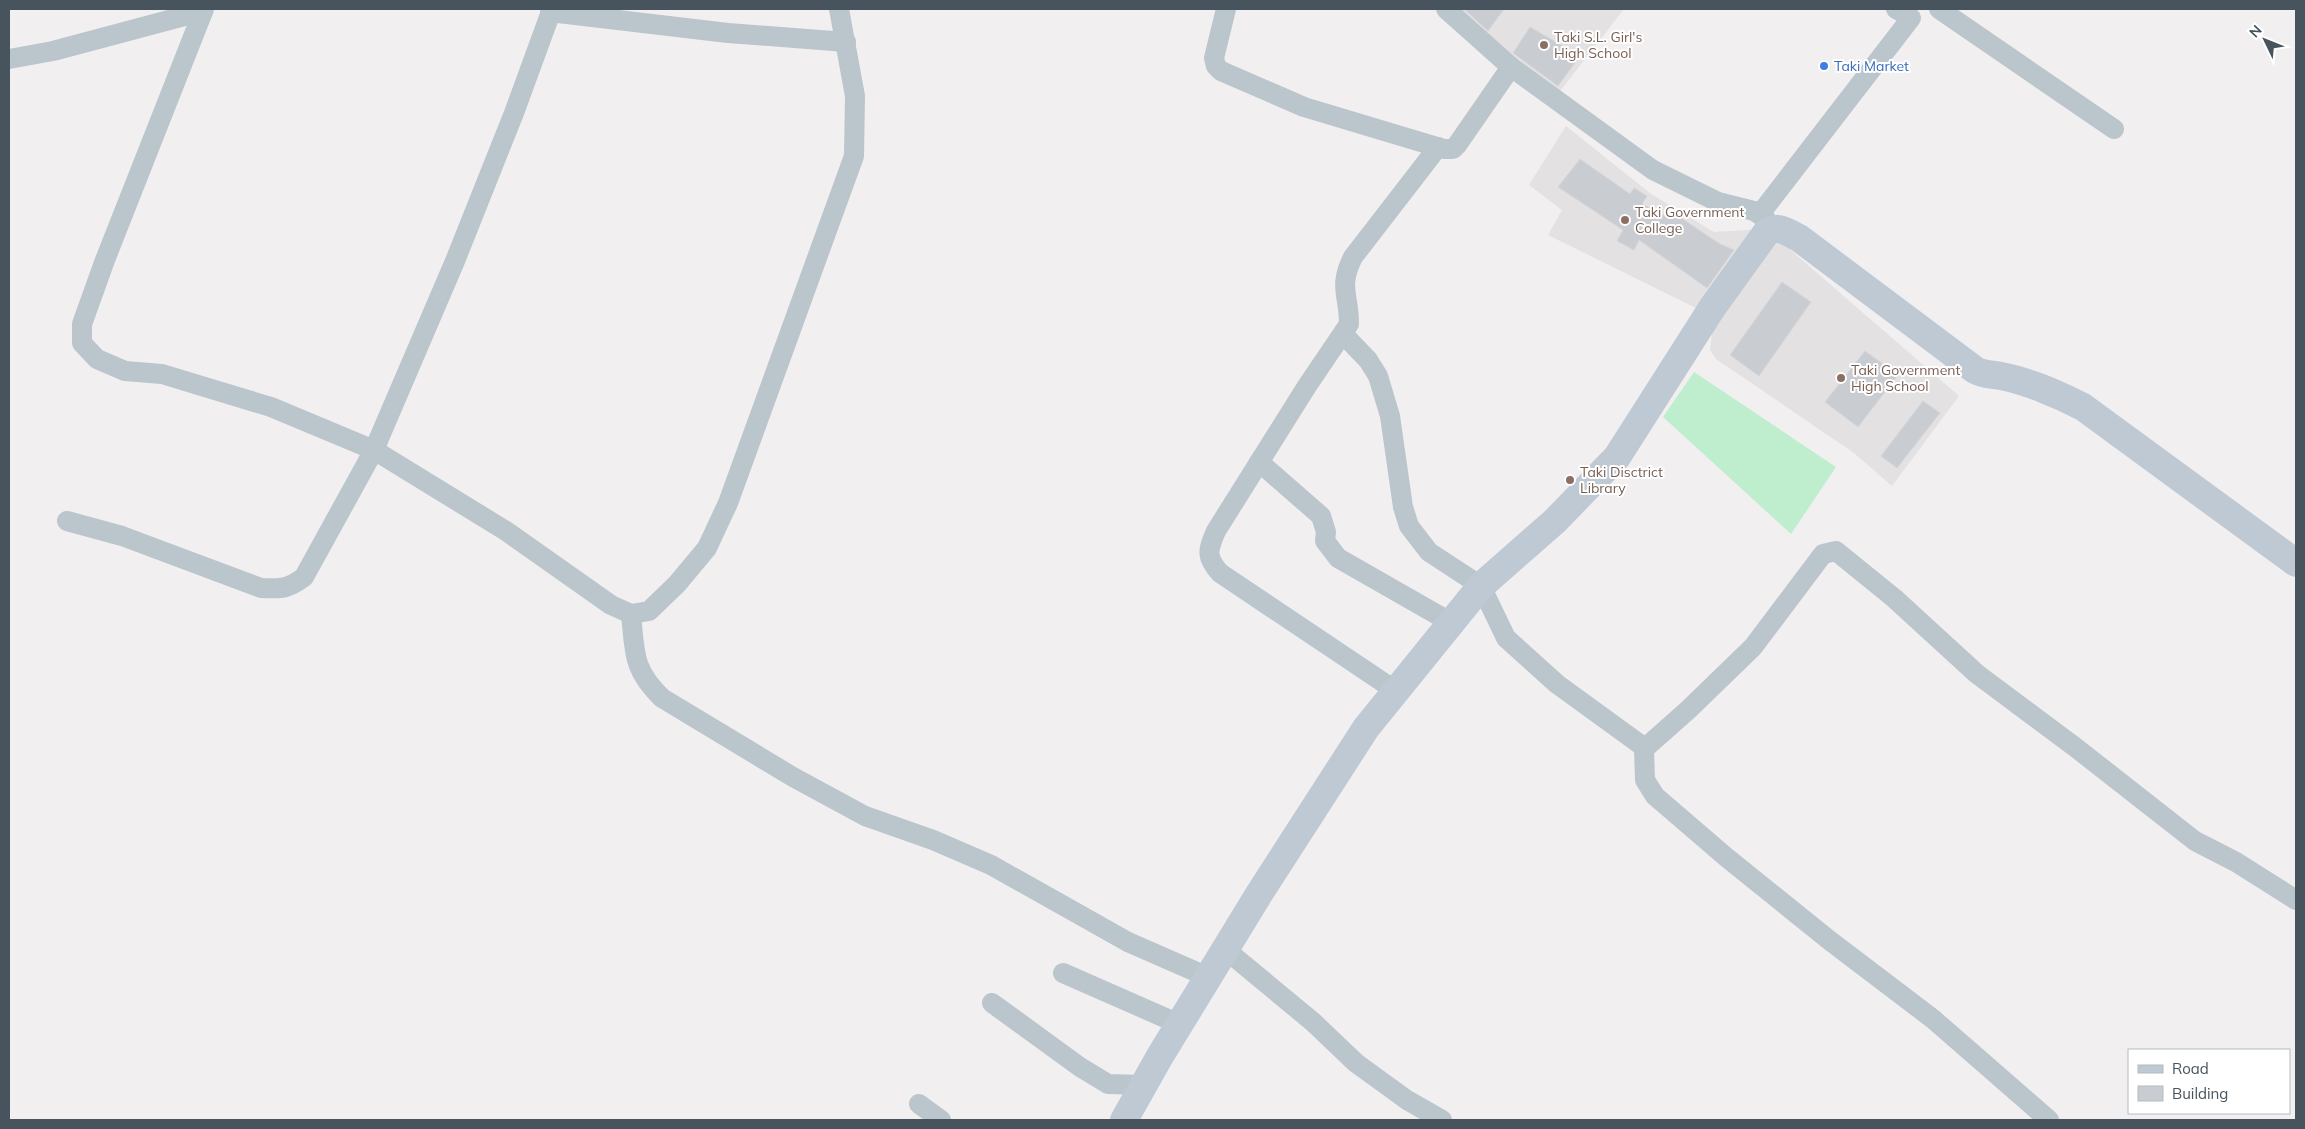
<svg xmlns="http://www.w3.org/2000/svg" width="2305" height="1129" viewBox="0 0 2305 1129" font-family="Mulish,sans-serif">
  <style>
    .education { fill: #e3e1e2 }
    .garden { fill: #bfeece }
    .building { fill: #c9cdd2; stroke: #d4d6db }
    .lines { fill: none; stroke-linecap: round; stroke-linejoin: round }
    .street { stroke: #bbc5cc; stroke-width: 20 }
    .secondary { stroke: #bec9d3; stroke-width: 28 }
    .education-dot { fill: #8d6e63; stroke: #fff; stroke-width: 2 }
    .shop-dot { fill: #3f7fe0; stroke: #fff; stroke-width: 2 }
    .labels { text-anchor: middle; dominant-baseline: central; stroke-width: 4; stroke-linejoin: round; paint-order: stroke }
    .education-label { font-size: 14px; fill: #785e54; stroke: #fff; text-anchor: start }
    .shop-label { font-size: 14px; fill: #366cbe; stroke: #fff; text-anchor: start }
  </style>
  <rect width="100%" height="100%" fill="#f2eff0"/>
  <g class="education">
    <polygon points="1451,9 1624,9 1557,95"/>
    <polygon points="1566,126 1651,194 1714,232 1763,229 1704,312 1548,235 1562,210 1529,185"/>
    <polygon points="1771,233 1959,396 1892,486 1854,453 1716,359 1710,350 1714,316"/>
  </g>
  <polygon class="garden" points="1694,372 1836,467 1791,534 1663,417"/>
  <g class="building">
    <polygon points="1464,9 1504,9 1488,31"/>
    <polygon points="1530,27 1580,56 1558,86 1513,53"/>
    <polygon points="1580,159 1630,194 1634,188 1647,196 1642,204 1668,217 1672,212 1720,244 1734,250 1707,288 1639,240 1634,250 1617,241 1623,230 1558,187"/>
    <polygon points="1782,282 1811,302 1759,376 1730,355"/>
    <polygon points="1865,351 1898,375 1858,427 1825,402"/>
    <polygon points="1923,401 1940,413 1897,468 1881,456"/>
  </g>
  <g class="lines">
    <g class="street">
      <polyline points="204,9 105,260 82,324 82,343 97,359 125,371 162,374 271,407 374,450 506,531 611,605 631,614 649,611 677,584 707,548 728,503 854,156 855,96 839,9"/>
      <polyline points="1226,9 1214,58 1216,66 1221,71 1304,107 1444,149 1453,149 1457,145 1511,67"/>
      <polyline points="1446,9 1511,67 1653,170 1718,202 1754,211 1765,218 1772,229"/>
      <polyline points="1939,9 2114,129"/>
      <polyline points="550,12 728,33 846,42"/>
      <polyline points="9,59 53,51 203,11"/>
      <polyline points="1760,214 1911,18 1896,9"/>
      <polyline points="1344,335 1368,360 1378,376 1390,416 1403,507 1409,526 1429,552 1481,586 1506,638 1557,684 1641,745 1644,749 1645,780 1655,796 1726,857 1829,940 1933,1019 2049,1120"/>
      <polyline points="1259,462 1321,516 1326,532 1325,541 1338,558 1450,622"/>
      <path d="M67,521L122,536L261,588C282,589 288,589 304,577L374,450L455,261L514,113L552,9"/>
      <path d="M631,614C635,652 632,669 662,698L793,777L865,816L933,840L991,865L1128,942L1208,977"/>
      <path d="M1396,691L1220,573C1205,556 1208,550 1216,531L1307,386L1349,324C1349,294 1338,287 1353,257L1438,147"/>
      <polyline points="1644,749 1688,710 1753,647 1823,554 1836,551 1894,598 1977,674 2075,747 2195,841 2236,862 2296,900"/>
      <polyline points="1226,950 1313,1022 1356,1063 1407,1100 1442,1120"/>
      <polyline points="1063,973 1179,1024"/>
      <polyline points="992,1003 1080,1067 1108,1084 1144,1085"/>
      <polyline points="919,1104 941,1120"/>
    </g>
    <path class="secondary" d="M1124,1120L1160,1056L1259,894L1366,728L1481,586L1555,521L1617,457L1712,308L1766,233C1778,224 1787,232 1799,238L1975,370C1984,375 1991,374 2001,376C2027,381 2060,395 2083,407L2296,563"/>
  </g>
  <g class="education-dot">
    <circle cx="1544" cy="45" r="5"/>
    <circle cx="1625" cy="220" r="5"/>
    <circle cx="1841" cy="378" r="5"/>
    <circle cx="1570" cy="480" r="5"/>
  </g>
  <circle class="shop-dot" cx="1824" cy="66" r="5"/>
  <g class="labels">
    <g class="education-label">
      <text x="1554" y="37">Taki S.L. Girl's<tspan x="1554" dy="16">High School</tspan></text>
      <text x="1635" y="212">Taki Government<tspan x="1635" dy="16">College</tspan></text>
      <text x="1851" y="370">Taki Government<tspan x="1851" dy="16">High School</tspan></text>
      <text x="1580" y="472">Taki Disctrict<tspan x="1580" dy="16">Library</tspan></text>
    </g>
    <g class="shop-label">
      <text x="1834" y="66">Taki Market</text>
    </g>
  </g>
  <rect width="2305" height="1129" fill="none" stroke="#48545d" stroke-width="20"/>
  <rect x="2128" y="1049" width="162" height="65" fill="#ffffff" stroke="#b6bbbe"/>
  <rect x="2138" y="1065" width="25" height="8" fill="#bec9d3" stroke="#b6bbbe"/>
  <text x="2172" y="1074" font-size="15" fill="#48545d">Road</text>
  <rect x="2138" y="1086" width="25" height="15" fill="#c9cdd2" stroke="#b6bbbe"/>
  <text x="2172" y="1099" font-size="15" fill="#48545d">Building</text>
  <g transform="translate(2265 40) rotate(313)" stroke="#ffffff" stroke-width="4" paint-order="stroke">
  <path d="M0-4L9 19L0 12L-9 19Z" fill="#48545d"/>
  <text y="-8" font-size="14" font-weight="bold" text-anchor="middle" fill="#48545d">N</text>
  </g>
</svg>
